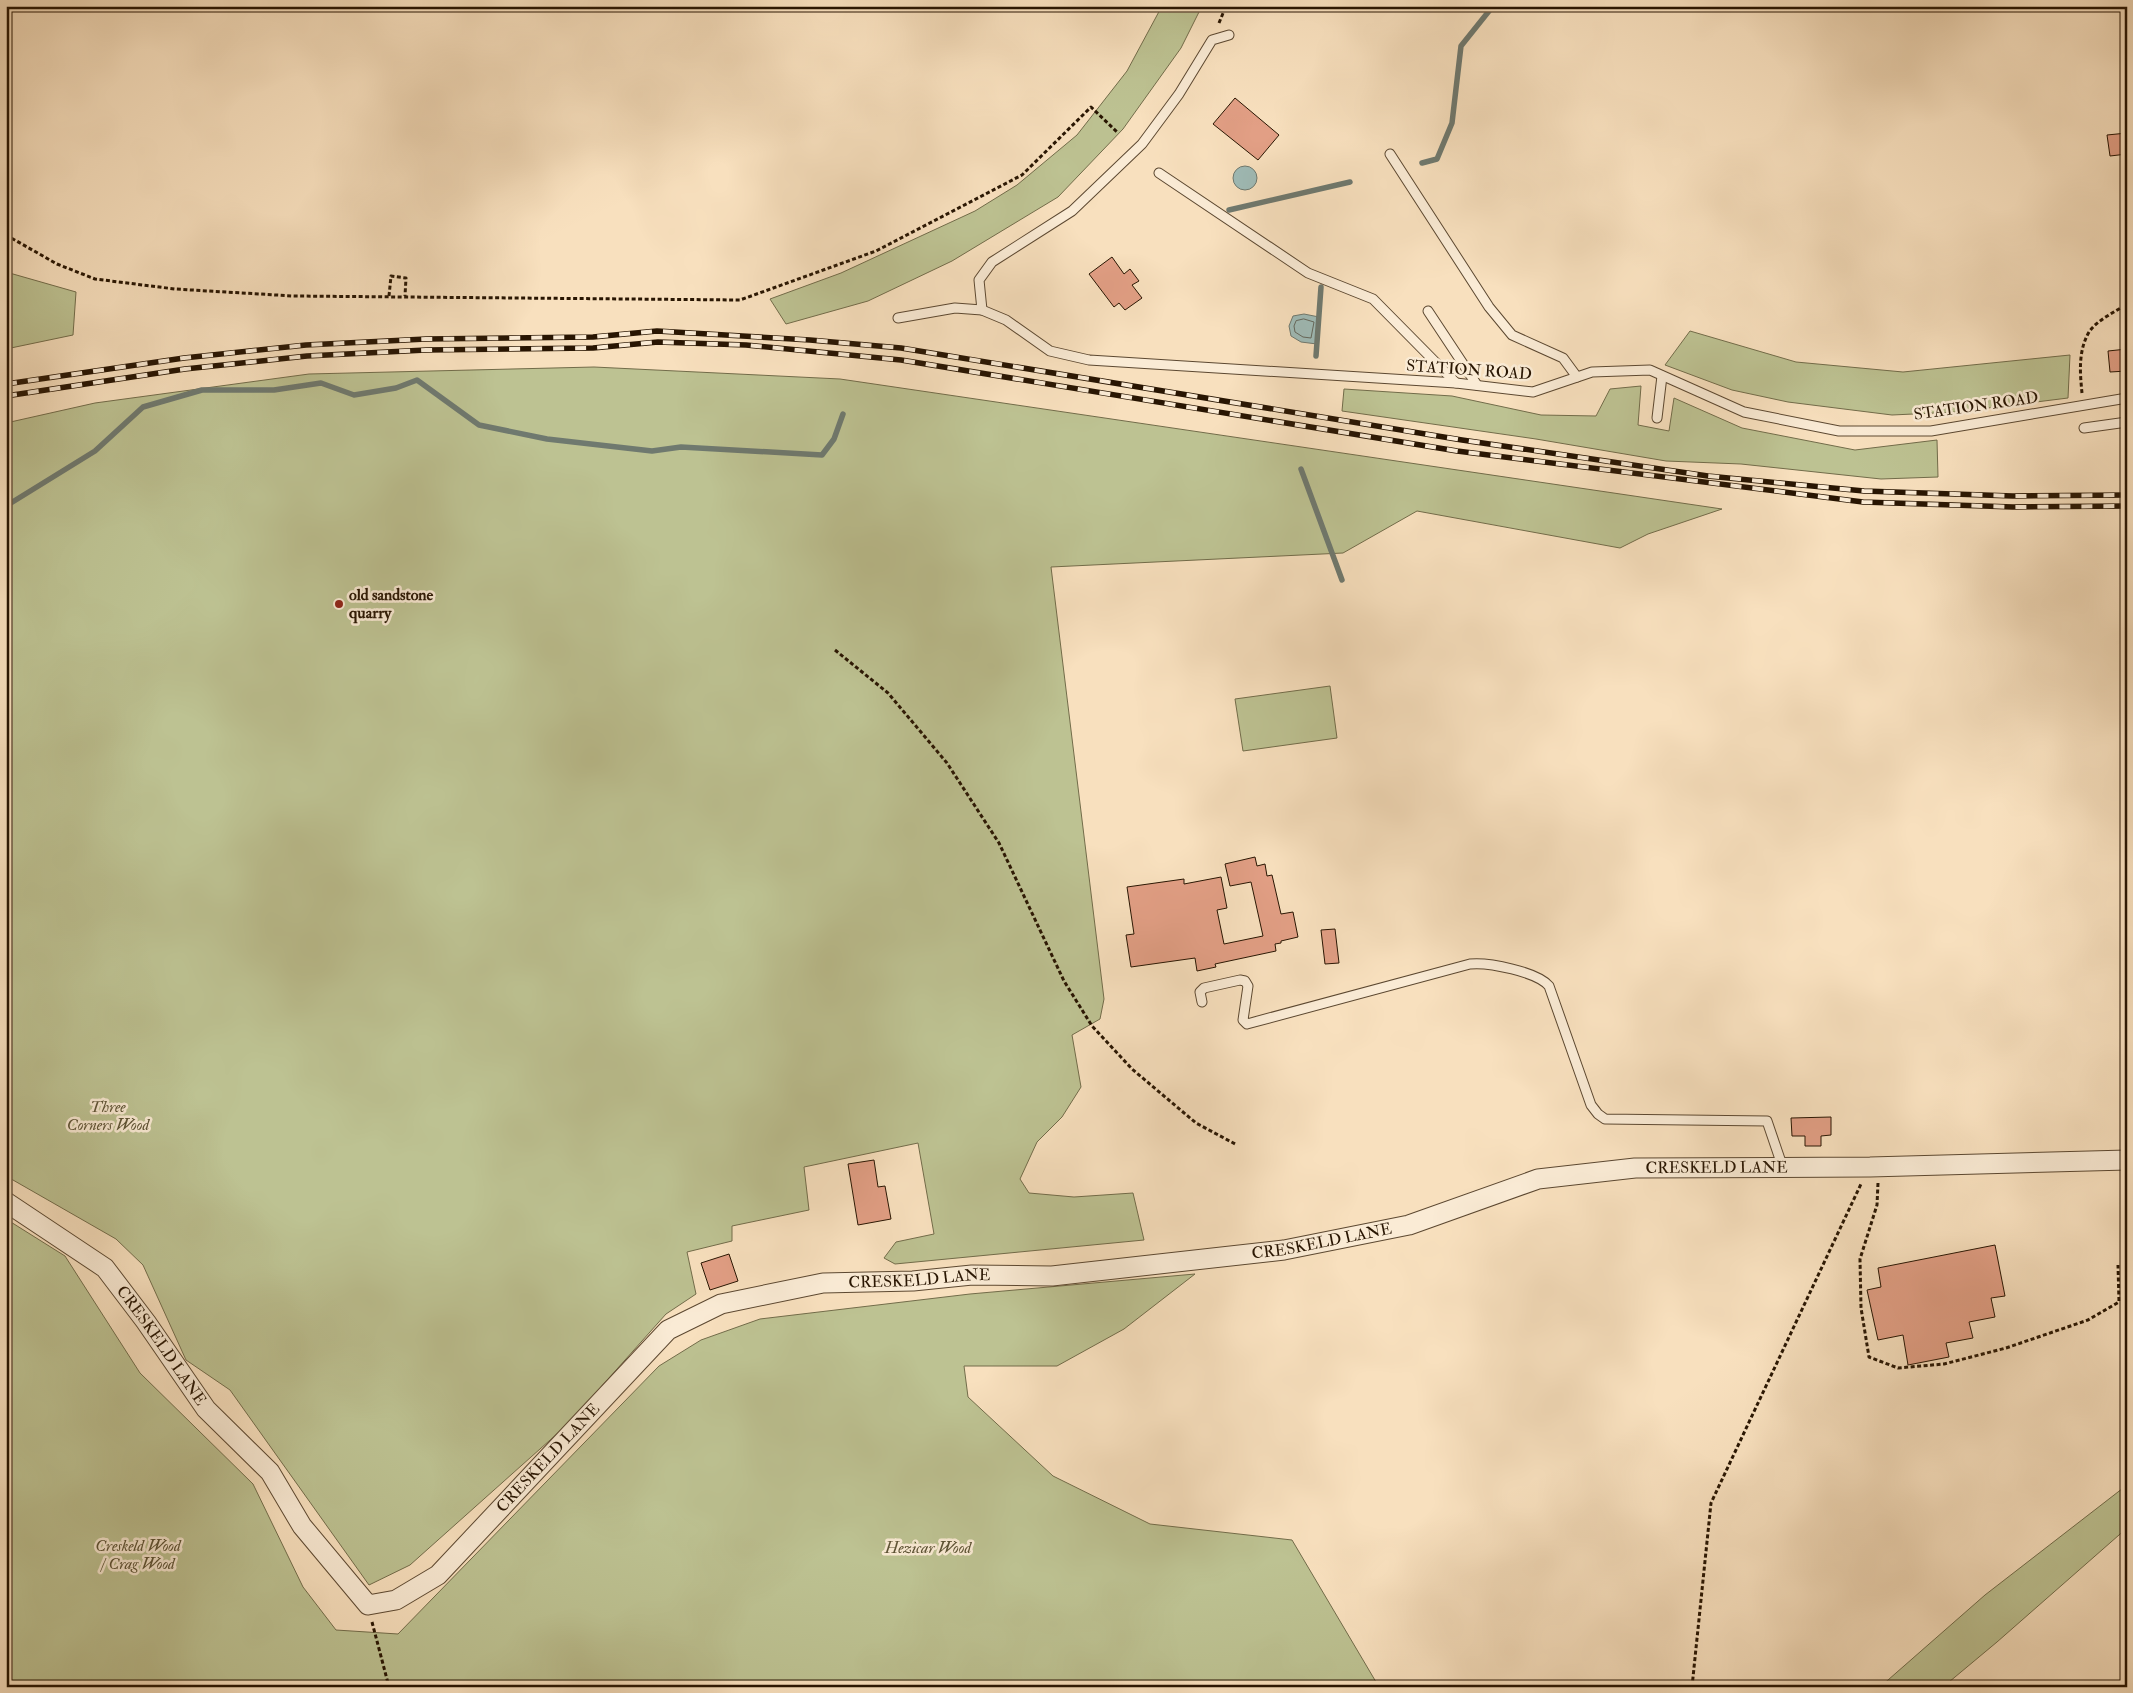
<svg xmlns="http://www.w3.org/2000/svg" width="2133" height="1693" viewBox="0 0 2133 1693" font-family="'IM FELL Double Pica',serif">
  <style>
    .green { fill: #bdc292; stroke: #726c4a }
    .water { fill: #9fbcb8; stroke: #6f796f }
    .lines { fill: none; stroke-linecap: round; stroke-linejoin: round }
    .shore { stroke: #64685d; stroke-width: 1 }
    .stream { stroke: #6f796f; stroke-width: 5.5 }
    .building { fill: #e29f85; stroke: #281502 }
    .lane-casing { stroke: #5c4831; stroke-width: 11 }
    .street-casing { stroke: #5c4831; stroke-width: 21 }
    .path { stroke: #281502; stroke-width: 3; stroke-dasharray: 4 2.5; stroke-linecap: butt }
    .lane { stroke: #faebd5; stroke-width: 9 }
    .street { stroke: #faebd5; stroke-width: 19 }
    .rail-casing { stroke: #281502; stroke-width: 5.5 }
    .rail { stroke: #faebd5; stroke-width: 4; stroke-dasharray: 11; stroke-linecap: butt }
    .poi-dot { fill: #8f2418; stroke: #faebd5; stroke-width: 2 }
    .labels { text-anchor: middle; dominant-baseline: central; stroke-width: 5; stroke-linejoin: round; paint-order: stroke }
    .street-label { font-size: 16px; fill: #281502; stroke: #faebd5 }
    .poi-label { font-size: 16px; font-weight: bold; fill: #281502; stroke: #faebd5; text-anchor: start }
    .park-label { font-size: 16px; font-style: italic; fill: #5c5234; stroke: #faebd5 }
  </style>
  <rect width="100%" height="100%" fill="#f8e0be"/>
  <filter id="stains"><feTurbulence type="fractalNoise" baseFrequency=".004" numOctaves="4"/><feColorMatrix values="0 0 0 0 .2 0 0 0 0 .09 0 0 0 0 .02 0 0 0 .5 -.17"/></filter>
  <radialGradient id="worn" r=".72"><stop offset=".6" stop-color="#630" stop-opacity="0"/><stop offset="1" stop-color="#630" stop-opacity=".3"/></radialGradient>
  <g class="green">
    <polygon points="1162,6 1202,6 1181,48 1123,129 1058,197 952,261 868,301 786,324 770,299 841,273 975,211 1017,185 1077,135 1127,71"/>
    <polygon points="6,272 76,292 73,335 6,349"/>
    <polygon points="1690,331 1796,362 1903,372 2070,355 2068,398 1956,412 1892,415 1788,402 1732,390 1665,365"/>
    <polygon points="594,367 840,379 1722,509 1648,534 1620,548 1417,511 1343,553 1051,567 1104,999 1100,1019 1072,1035 1081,1087 1062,1117 1037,1142 1020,1179 1029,1193 1074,1197 1133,1193 1144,1240 895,1264 884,1258 896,1242 934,1234 918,1143 804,1167 809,1210 732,1226 732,1241 687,1252 696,1294 666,1314 568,1424 410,1565 369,1585 230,1390 186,1360 143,1265 116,1239 6,1176 6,423 95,403 309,374"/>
    <polygon points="1641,386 1638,425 1669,431 1674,398 1742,428 1855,450 1937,440 1938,477 1881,479 1741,464 1666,461 1536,439 1342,411 1344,389 1452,396 1541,415 1596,416 1610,389"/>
    <polygon points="1330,686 1337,738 1243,751 1235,699"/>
    <polygon points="6,1219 65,1256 140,1373 253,1484 303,1587 336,1630 398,1634 659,1366 701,1340 760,1319 970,1294 1195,1274 1124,1329 1057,1366 964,1366 968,1397 1053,1476 1150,1524 1292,1540 1379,1687 6,1687"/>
    <polygon points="2127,1485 2127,1528 1997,1642 1943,1687 1880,1687 1985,1595"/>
  </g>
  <g class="water">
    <circle cx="1245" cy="178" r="12"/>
    <polygon points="1304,314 1319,317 1317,344 1301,342 1291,336 1289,326 1293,316"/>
  </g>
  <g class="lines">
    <polygon class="shore" points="1304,319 1314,322 1311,338 1303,337 1295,332 1294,326 1296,321"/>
    <g class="stream">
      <polyline points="1422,163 1437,159 1452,123 1461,46 1493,6"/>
      <polyline points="1229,210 1350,182"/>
      <polyline points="1316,356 1321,287"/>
      <polyline points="1301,469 1342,580"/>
      <polyline points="6,506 95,451 143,407 202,390 274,390 321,383 354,395 396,388 417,380 479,425 547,439 652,451 681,447 822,455 834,439 843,414"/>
    </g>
  </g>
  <g class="building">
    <polygon points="1235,98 1279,135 1258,160 1213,124"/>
    <polygon points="2127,133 2127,154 2110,156 2107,135"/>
    <polygon points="1112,257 1124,274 1130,269 1139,281 1132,285 1142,298 1125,310 1119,303 1114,307 1089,274"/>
    <polygon points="2127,349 2127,371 2110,372 2108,351"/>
    <polygon points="1255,857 1257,866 1265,864 1267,876 1272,875 1281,914 1293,912 1298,937 1281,941 1281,943 1275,944 1276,951 1215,964 1216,967 1197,971 1195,958 1131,967 1126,935 1134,934 1127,887 1184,879 1184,884 1221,877 1227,908 1217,910 1224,944 1263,936 1251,882 1230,886 1225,864"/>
    <polygon points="1335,929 1339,963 1325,964 1321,930"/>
    <polygon points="1831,1117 1831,1135 1821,1136 1821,1146 1805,1146 1805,1136 1792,1136 1791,1118"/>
    <polygon points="874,1160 878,1187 885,1186 891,1219 858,1225 848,1164"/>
    <polygon points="1995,1245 2005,1296 1991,1298 1995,1317 1969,1322 1973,1338 1946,1343 1949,1357 1908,1365 1903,1335 1878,1340 1867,1290 1881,1287 1878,1268"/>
    <polygon points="729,1254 738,1281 710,1290 701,1263"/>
  </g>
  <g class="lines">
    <g class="lane-casing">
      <g id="lane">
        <polyline points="1390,154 1489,307 1512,335 1563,358 1577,377"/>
        <polyline points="1159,173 1308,273 1373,299 1456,383"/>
        <polyline points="982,310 979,280 992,262 1072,211 1142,144 1179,94 1212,40 1229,35"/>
        <polyline points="1428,311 1477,385"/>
        <polyline points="898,318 955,308 982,310 1006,320 1050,351 1089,360 1456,383 1533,392 1592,372 1650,370 1744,412 1839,431 1931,431 2127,398"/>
        <polyline points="1657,418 1662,376"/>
        <polyline points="2084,428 2127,422"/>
        <path d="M1202,1002L1200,992L1204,988L1240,980L1245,981L1248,986L1243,1020L1247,1024L1470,964C1489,962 1537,972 1549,986L1591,1105L1598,1114L1605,1119L1767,1121L1783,1168"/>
      </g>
    </g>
    <g class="street-casing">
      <g id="street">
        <path id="s1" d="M6,1202L105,1268L146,1322L206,1409L270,1472L302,1526L368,1605L396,1600L438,1575L668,1330L721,1304L823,1283L913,1281L972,1275L1052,1276L1284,1250L1409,1225L1538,1179L1635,1168L1870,1167L2127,1160"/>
      </g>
    </g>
    <g class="path">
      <polyline points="1219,23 1226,6"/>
      <polyline points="6,235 57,264 95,279 175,289 293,296 740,300 876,251 1022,175 1091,107 1118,133"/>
      <polyline points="389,296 391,276 406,278 405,296"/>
      <path d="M2082,393C2080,373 2078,351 2089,332C2097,320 2115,312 2127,304"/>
      <polyline points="835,650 888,693 947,763 999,843 1064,981 1092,1026 1132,1069 1196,1123 1237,1145"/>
      <polyline points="1878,1183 1877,1205 1860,1259 1861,1308 1869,1357 1898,1368 1944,1364 2006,1348 2088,1320 2119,1302 2118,1265"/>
      <polyline points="372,1622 389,1687"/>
      <polyline points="1692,1687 1711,1503 1861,1184"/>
    </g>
    <use href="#lane" class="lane"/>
    <use href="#street" class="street"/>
    <g class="rail-casing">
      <g id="rail">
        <polyline points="6,384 184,358 306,345 426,339 593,337 657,331 810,340 901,348 1462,440 1708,476 1864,491 2013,496 2127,495"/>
        <polyline points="6,396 185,369 307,356 426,350 593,348 658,342 746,345 901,360 1457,451 1863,502 2013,507 2127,506"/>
      </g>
    </g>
    <use href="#rail" class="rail"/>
  </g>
  <circle class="poi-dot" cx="339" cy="604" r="5"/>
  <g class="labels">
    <g class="street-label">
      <text transform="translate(1469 370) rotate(4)">STATION ROAD</text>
      <text transform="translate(1976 406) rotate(-8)">STATION ROAD</text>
      <text stroke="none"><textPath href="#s1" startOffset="2031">CRESKELD LANE</textPath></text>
      <text stroke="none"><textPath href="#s1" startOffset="1626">CRESKELD LANE</textPath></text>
      <text stroke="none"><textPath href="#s1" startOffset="1221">CRESKELD LANE</textPath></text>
      <text stroke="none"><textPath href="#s1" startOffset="215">CRESKELD LANE</textPath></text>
      <text stroke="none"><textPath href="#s1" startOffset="786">CRESKELD LANE</textPath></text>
    </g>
    <g class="poi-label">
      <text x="349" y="595">old sandstone<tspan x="349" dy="18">quarry</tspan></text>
    </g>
    <g class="park-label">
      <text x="108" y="1107">Three<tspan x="108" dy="18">Corners Wood</tspan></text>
      <text x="138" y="1546">Creskeld Wood<tspan x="138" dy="18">/ Crag Wood</tspan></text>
      <text x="928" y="1548">Hezicar Wood</text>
    </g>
  </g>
  <rect width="2133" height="1693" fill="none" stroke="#f8e0be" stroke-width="25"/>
  <rect x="8" y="8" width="2118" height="1678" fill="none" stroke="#281502" stroke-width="2.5"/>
  <rect x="12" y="12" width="2108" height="1668" fill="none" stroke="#281502"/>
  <rect width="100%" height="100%" filter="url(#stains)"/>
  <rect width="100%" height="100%" fill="url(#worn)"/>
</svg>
